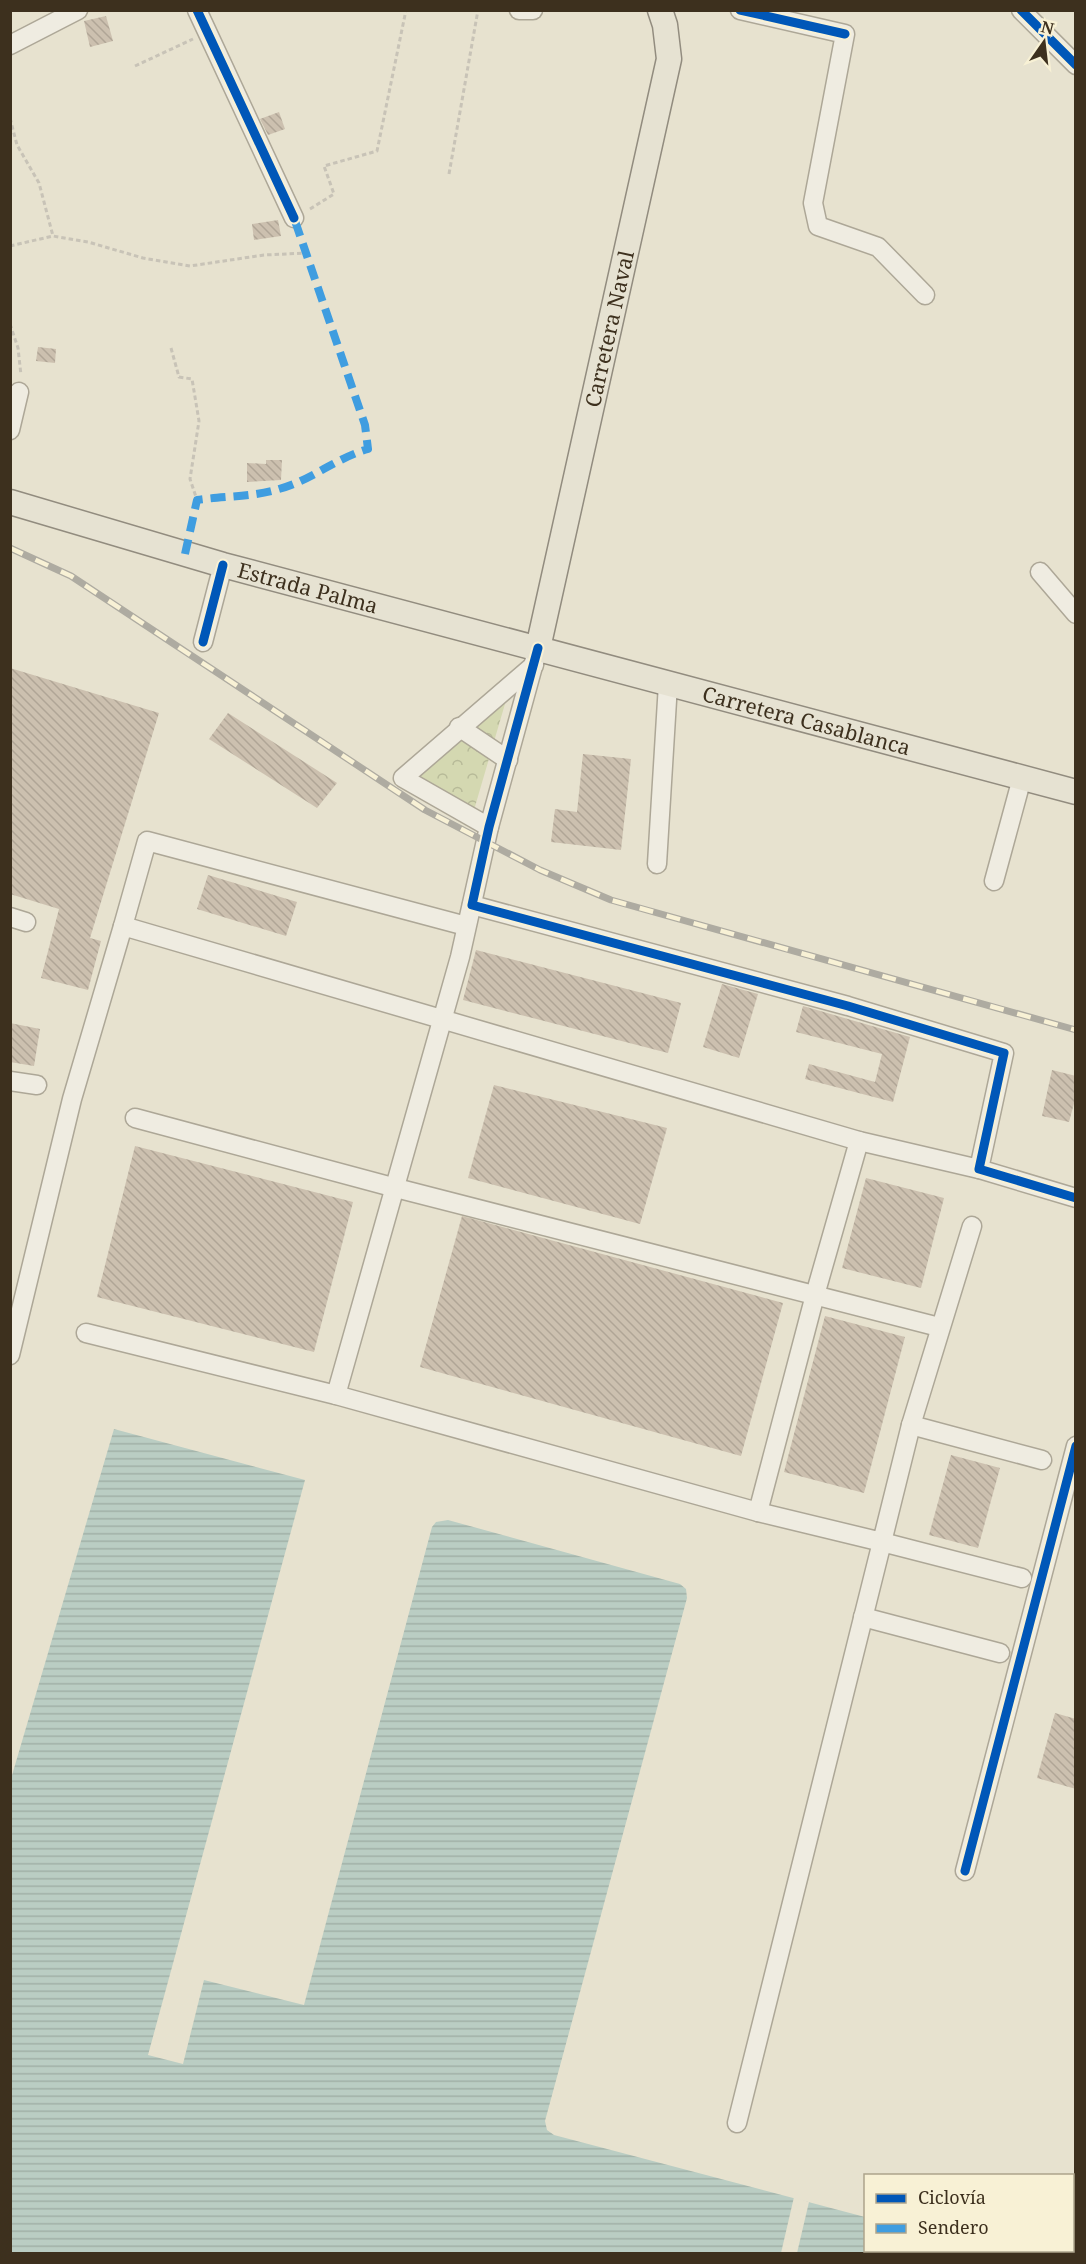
<svg xmlns="http://www.w3.org/2000/svg" width="1086" height="2264" viewBox="0 0 1086 2264" font-family="'Noto Serif',serif">
  <style>
    .park { fill: url(#park-crowns) }
    .water { fill: url(#water-rules) }
    .pier { fill: #e7e2cf }
    .building { fill: url(#building-back-hatch) }
    .lines { fill: none; stroke-linecap: round; stroke-linejoin: round }
    .minor-casing { stroke: #ada797; stroke-width: 21 }
    .major-casing { stroke: #928c7f; stroke-width: 27 }
    .path { stroke: #c8c3b7; stroke-width: 3; stroke-dasharray: 4.5 3; stroke-linecap: butt }
    .minor { stroke: #efece1; stroke-width: 18 }
    .major { stroke: #e6e2d2; stroke-width: 24 }
    .rail-casing { stroke: #aeaba1; stroke-width: 7 }
    .rail { stroke: #f8f1d5; stroke-width: 4.5; stroke-dasharray: 14; stroke-linecap: butt }
    .quiet { stroke: #3f9de0; stroke-width: 8; stroke-dasharray: 15 8; stroke-linecap: butt }
    .cycleway-casing { stroke: #f8f1d5; stroke-width: 13 }
    .cycleway { stroke: #0057b8; stroke-width: 9 }
    .labels { text-anchor: middle; dominant-baseline: central; stroke-width: 4.5; stroke-linejoin: round; paint-order: stroke }
    .street-label { font-size: 21px; fill: #3d301e; stroke: #f8f1d5 }
  </style>
  <defs>
    <pattern id="park-crowns" width="20" height="18" patternUnits="userSpaceOnUse" patternTransform="scale(1.5)"><rect width="20" height="18" fill="#d4d8b1"/><path d="M2 6a3 3 0 1 1 6 0M12 15a3 3 0 1 1 6 0" fill="none" stroke="#b7ba98"/></pattern>
    <pattern id="water-rules" width="6" height="5" patternUnits="userSpaceOnUse" patternTransform="scale(1.5)"><rect width="6" height="5" fill="#bacdc3"/><path d="M0 2.5h6" fill="none" stroke="#a1b0a7"/></pattern>
    <pattern id="building-back-hatch" width="6" height="6" patternUnits="userSpaceOnUse" patternTransform="scale(1.5)"><rect width="6" height="6" fill="#ccc0af"/><path d="M-1 5l2 2M0 0l6 6M5-1l2 2" fill="none" stroke="#b0a596"/></pattern>
  </defs>
  <rect width="100%" height="100%" fill="#e7e2cf"/>
  <polygon class="park" points="507,697 474,810 420,777"/>
  <polygon class="water" points="114,1429 305,1480 148,2055 183,2064 204,1980 304,2005 432,1527 436,1522 448,1520 680,1584 686,1589 687,1598 545,2121 547,2130 554,2135 865,2217 866,2250 980,2250 990,2253 11,2253 10,1782"/>
  <polygon class="pier" points="794,2197 809,2202 797,2253 781,2253"/>
  <g class="building">
    <polygon points="106,16 113,41 90,47 84,21"/>
    <polygon points="279,112 285,129 268,135 260,119"/>
    <polygon points="278,220 281,236 254,240 252,224"/>
    <polygon points="38,347 56,349 55,363 36,361"/>
    <polygon points="266,460 282,460 281,480 247,482 247,463 266,464"/>
    <polygon points="10,668 159,713 90,938 101,941 88,990 41,978 59,909 10,894"/>
    <polygon points="228,713 337,783 317,808 209,739"/>
    <polygon points="583,754 631,759 621,850 551,842 555,809 577,812"/>
    <polygon points="208,875 297,902 286,936 197,909"/>
    <polygon points="476,950 681,1003 668,1053 463,1000"/>
    <polygon points="722,984 758,994 739,1058 703,1047"/>
    <polygon points="803,1006 910,1037 893,1102 805,1079 809,1064 875,1082 882,1054 796,1032"/>
    <polygon points="10,1023 40,1029 34,1066 10,1062"/>
    <polygon points="1052,1070 1076,1076 1076,1096 1069,1122 1042,1116"/>
    <polygon points="494,1085 667,1128 640,1224 468,1178"/>
    <polygon points="135,1146 353,1202 314,1352 97,1297"/>
    <polygon points="866,1178 944,1198 921,1288 842,1268"/>
    <polygon points="462,1216 783,1303 741,1456 420,1367"/>
    <polygon points="825,1316 905,1337 864,1493 784,1472"/>
    <polygon points="951,1455 1000,1468 978,1548 929,1535"/>
    <polygon points="1055,1713 1076,1719 1076,1789 1037,1778"/>
  </g>
  <g class="lines">
    <g class="minor-casing">
      <g id="minor">
        <polyline points="197,10 294,218"/>
        <polyline points="519,10 533,10"/>
        <polyline points="740,10 845,34 813,203 818,226 878,247 925,295"/>
        <polyline points="1021,10 1076,65"/>
        <polyline points="10,45 78,10"/>
        <polyline points="10,430 19,392"/>
        <polyline points="1040,572 1076,614"/>
        <polyline points="203,642 223,565"/>
        <polyline points="459,727 508,760"/>
        <polyline points="489,827 403,778 534,665"/>
        <polyline points="657,864 668,684"/>
        <polyline points="994,881 1022,778"/>
        <polyline points="472,905 848,1006 1004,1053 979,1169 1076,1198"/>
        <polyline points="10,917 26,922"/>
        <polyline points="123,926 147,841 466,926"/>
        <polyline points="10,1081 37,1085"/>
        <polyline points="135,1118 396,1188 939,1327"/>
        <polyline points="972,1226 911,1425 1042,1460"/>
        <polyline points="86,1333 336,1395 758,1512 882,1542 911,1425"/>
        <polyline points="10,1355 72,1099 123,926 859,1141 979,1169"/>
        <polyline points="336,1395 460,957 489,827 538,648"/>
        <polyline points="758,1512 815,1295 859,1141"/>
        <polyline points="863,1617 1000,1653"/>
        <polyline points="965,1871 1076,1446"/>
        <polyline points="737,2123 882,1542 1022,1578"/>
      </g>
    </g>
    <g class="major-casing">
      <g id="major">
        <path id="s1" d="M10,502L223,565L1076,792"/>
        <path id="s2" d="M538,648L669,59L665,25L660,10"/>
      </g>
    </g>
    <g class="path">
      <polyline points="135,66 193,39"/>
      <polyline points="10,118 17,145 39,183 53,236"/>
      <polyline points="449,174 478,10"/>
      <polyline points="310,209 334,194 324,166 377,151 406,10"/>
      <polyline points="10,246 53,236 88,242 143,258 190,266 264,255 306,253"/>
      <polyline points="10,324 18,348 21,375"/>
      <polyline points="171,348 179,377 192,379 199,421 190,479 197,500"/>
    </g>
    <use href="#minor" class="minor"/>
    <use href="#major" class="major"/>
    <g class="rail-casing">
      <polyline id="rail" points="10,548 71,576 425,810 540,870 611,900 1076,1030"/>
    </g>
    <use href="#rail" class="rail"/>
    <path class="quiet" d="M185,554L197,500C224,496 253,497 279,489C312,480 334,459 368,449L365,425L294,218"/>
    <g class="cycleway-casing">
      <g id="cycleway">
        <polyline points="197,10 294,218"/>
        <polyline points="740,10 845,34"/>
        <polyline points="1021,10 1076,65"/>
        <polyline points="203,642 223,565"/>
        <polyline points="538,648 489,827 472,905 848,1006 1004,1053 979,1169 1076,1198"/>
        <polyline points="965,1871 1076,1446"/>
      </g>
    </g>
    <use href="#cycleway" class="cycleway"/>
  </g>
  <g class="labels">
    <g class="street-label">
      <text stroke="none"><textPath href="#s2" startOffset="327">Carretera Naval</textPath></text>
      <text stroke="none"><textPath href="#s1" startOffset="310">Estrada Palma</textPath></text>
      <text stroke="none"><textPath href="#s1" startOffset="826">Carretera Casablanca</textPath></text>
    </g>
  </g>
  <rect width="1086" height="2264" fill="none" stroke="#3d301e" stroke-width="24"/>
  <rect x="864" y="2174" width="210" height="78" fill="#f8f1d5" stroke="#ada48c" stroke-width="1.5"/>
  <rect x="876" y="2194" width="30" height="9" fill="#0057b8" stroke="#ada48c" stroke-width="1.5"/>
  <text x="918" y="2204" font-size="18" fill="#3d301e">Ciclovía</text>
  <rect x="876" y="2224" width="30" height="9" fill="#3f9de0" stroke="#ada48c" stroke-width="1.5"/>
  <text x="918" y="2234" font-size="18" fill="#3d301e">Sendero</text>
  <g transform="translate(1044 42) rotate(14)" stroke="#f8f1d5" stroke-width="4.5" paint-order="stroke">
  <path d="M0-4.5L10 22L0 15L-10 22Z" fill="#3d301e"/>
  <text y="-9" font-size="16" font-weight="bold" text-anchor="middle" fill="#3d301e">N</text>
  </g>
</svg>
